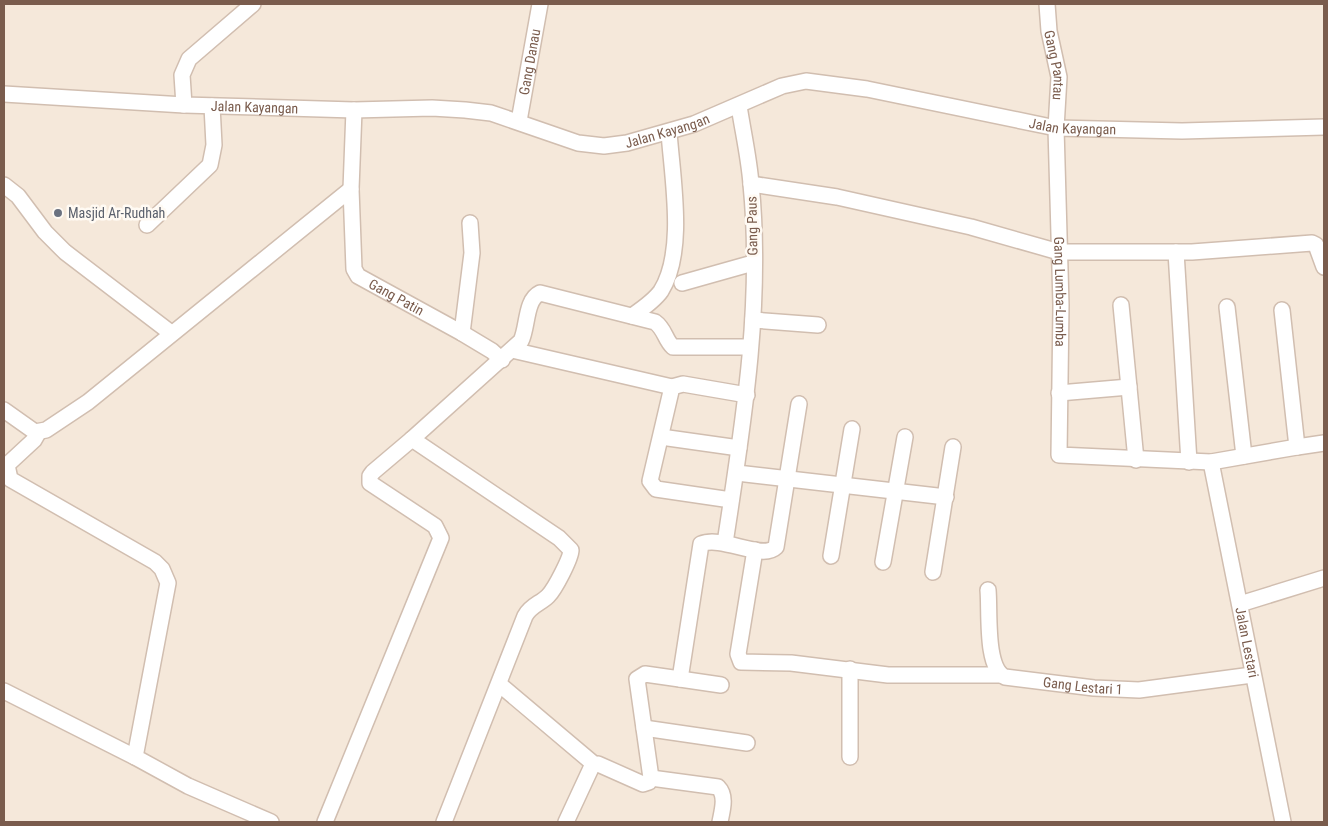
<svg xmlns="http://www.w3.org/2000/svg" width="1328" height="826" viewBox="0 0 1328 826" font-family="'Roboto Condensed',sans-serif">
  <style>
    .residential { fill: #f5e8da }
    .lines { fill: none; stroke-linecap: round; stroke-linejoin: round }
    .minor-casing { stroke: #d1beb0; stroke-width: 18 }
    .minor { stroke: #fff; stroke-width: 15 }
    .worship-dot { fill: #6b7280; stroke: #fffaf3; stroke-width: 2 }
    .labels { text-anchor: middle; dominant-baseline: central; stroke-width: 5; stroke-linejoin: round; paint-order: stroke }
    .street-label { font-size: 14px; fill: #7a5c4d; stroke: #fffaf3 }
    .worship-label { font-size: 14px; fill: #5b616d; stroke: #fffaf3; text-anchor: start }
  </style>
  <rect width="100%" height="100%" fill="#fdf6ec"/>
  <rect class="residential" x="4" y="4" width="1320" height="818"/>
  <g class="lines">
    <g class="minor-casing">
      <g id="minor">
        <path id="s1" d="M1047,4L1049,31L1059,77L1056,128L1061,305L1059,455L1211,462L1297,447L1282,310"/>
        <path id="s2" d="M4,94L184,105L354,110L432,108L465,110L491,113L578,143L604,146L627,143L694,124L782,86L806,81L867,89L1056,128L1182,131L1324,127"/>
        <polyline points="184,105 182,75 189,59 253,4"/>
        <path id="s3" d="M354,110L351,189L354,269L358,276L462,333L492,351L502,360"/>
        <path id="s4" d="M519,121L540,4"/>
        <polyline points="751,184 837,197 971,227 1059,252 1192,252 1312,243 1316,245 1324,267"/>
        <polyline points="4,185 18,196 45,232 65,252 171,333"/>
        <polyline points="147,225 210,165 214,145 212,106"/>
        <polyline points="1176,252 1189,462"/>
        <polyline points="682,283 753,263"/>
        <polyline points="1121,305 1136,460"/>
        <polyline points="1227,307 1244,456"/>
        <path d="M632,316C642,309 654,301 661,291C686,251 672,177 669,132"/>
        <polyline points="753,320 818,325"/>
        <polyline points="462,333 472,253 470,223"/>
        <polyline points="512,350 672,387"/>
        <polyline points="1059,393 1129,387"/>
        <polyline points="4,410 35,432 46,430 88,402 351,189"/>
        <polyline points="38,433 34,440 7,465 10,479 155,562 162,569 168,583 135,757 188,786 271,822"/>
        <polyline points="661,437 739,448"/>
        <polyline points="1297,447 1324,443"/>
        <path id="s5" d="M1211,462L1283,822"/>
        <polyline points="737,473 946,497"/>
        <polyline points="731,500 656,489 650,481 672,387 683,384 747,395"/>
        <path d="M725,543C743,425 763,304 751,184C749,158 743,132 739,106"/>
        <polyline points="755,550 738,654 741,662 791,663 888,675 1001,675"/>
        <polyline points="831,556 852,429"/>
        <polyline points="883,562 905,437"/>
        <polyline points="933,572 953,447"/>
        <path id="s6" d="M988,590C990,611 985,668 1005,677L1094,688L1139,690L1252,675"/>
        <polyline points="1240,604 1324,578"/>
        <polyline points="850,669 850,757"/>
        <polyline points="680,679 721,685"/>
        <polyline points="499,684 595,765"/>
        <polyline points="4,691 135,757"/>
        <polyline points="644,728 747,743"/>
        <path d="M651,778L718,787C727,796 722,811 720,822"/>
        <polyline points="325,822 441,538 435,526 370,483 370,476 373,472 412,439"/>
        <path d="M444,822L525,616C531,605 540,604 548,596C555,589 571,558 571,550L559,538L412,439L521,341C528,327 525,300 540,293L655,322C665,329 665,340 673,347H749"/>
        <path d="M566,822L592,766L598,764L643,784L649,782L651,778L637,679L645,674L680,679L701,544C722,535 762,561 776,547L799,404"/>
      </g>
    </g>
    <use href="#minor" class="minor"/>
  </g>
  <circle class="worship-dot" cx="58" cy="213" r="5"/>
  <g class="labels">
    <g class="street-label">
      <text stroke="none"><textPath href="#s4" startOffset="60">Gang Danau</textPath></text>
      <text stroke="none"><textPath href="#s1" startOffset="62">Gang Pantau</textPath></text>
      <text stroke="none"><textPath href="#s2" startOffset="251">Jalan Kayangan</textPath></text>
      <text stroke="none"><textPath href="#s2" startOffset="1090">Jalan Kayangan</textPath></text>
      <text stroke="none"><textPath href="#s2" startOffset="671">Jalan Kayangan</textPath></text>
      <text transform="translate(752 226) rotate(-91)">Gang Paus</text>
      <text stroke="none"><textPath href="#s1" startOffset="289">Gang Lumba-Lumba</textPath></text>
      <text stroke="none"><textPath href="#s3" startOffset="211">Gang Patin</textPath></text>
      <text stroke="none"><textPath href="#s5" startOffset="184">Jalan Lestari</textPath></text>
      <text stroke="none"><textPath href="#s6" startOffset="170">Gang Lestari 1</textPath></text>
    </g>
    <g class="worship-label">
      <text x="68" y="213">Masjid Ar-Rudhah</text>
    </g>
  </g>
  <rect width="1328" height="826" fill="none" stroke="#7a5c4d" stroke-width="10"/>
</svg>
